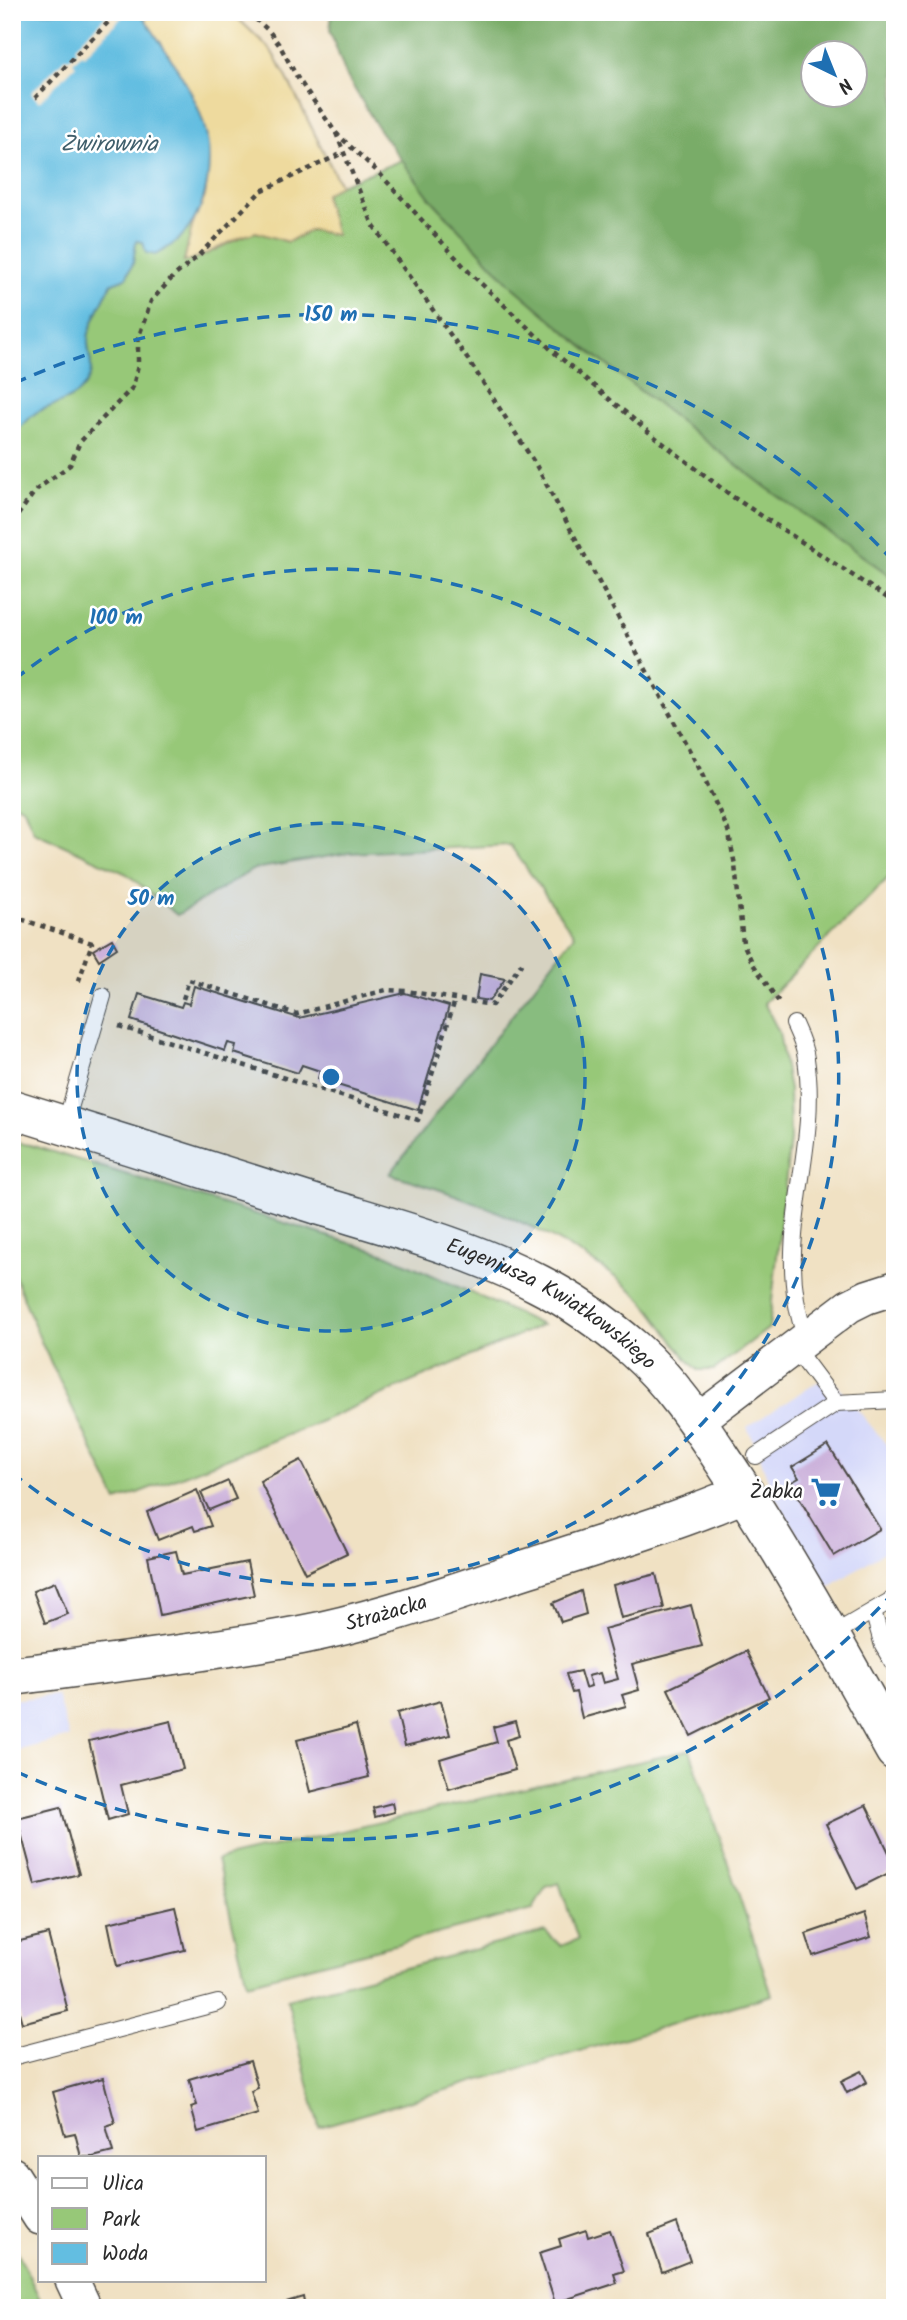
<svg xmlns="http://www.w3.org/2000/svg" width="907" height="2320" viewBox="0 0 907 2320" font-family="Kalam,sans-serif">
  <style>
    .built { fill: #d4d8f9 }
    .green { fill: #97c878; stroke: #617a52; stroke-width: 2 }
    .forest { fill: #79ac68; stroke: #526c4a; stroke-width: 2; fill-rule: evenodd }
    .sand { fill: #eeda9e; stroke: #8c8264; stroke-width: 2 }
    .water { fill: #63bee1; stroke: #477486; stroke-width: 2 }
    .pier { fill: #f0e1c3 }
    .building { fill: #ccb2db }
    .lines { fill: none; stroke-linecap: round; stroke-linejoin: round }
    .service-casing { stroke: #494642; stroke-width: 18 }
    .minor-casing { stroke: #494642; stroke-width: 36 }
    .tertiary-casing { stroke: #494642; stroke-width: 41 }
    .path { stroke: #494642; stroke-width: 4.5; stroke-dasharray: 5 5; stroke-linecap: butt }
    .service { stroke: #fff; stroke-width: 16 }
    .minor { stroke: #fff; stroke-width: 33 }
    .tertiary { stroke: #fff; stroke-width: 38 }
    .ring { fill: none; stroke: #1f6fb2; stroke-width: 3.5; stroke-dasharray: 12 9 }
    .labels { text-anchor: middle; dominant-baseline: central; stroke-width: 5; stroke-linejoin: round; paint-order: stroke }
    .street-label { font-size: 21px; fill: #2b2b2b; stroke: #fff }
    .poi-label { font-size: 21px; fill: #2b2b2b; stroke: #fff; text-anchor: end }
    .water-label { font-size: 23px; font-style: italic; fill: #3f5e6b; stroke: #fff }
    .centre { fill: #1f6fb2; stroke: #fff; stroke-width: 3.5 }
    .ring-label { font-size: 21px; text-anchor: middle; font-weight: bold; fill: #1f6fb2; stroke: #fff; stroke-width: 5; stroke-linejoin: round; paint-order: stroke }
  </style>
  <rect width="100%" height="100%" fill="#fff"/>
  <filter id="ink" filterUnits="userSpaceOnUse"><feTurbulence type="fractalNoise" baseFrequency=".0143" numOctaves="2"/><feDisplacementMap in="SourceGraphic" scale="14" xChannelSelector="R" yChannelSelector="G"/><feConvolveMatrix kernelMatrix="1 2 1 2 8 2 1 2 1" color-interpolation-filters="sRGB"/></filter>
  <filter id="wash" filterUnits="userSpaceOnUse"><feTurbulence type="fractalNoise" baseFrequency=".00686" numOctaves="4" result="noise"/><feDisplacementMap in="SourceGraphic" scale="28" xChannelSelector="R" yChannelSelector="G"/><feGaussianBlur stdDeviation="1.57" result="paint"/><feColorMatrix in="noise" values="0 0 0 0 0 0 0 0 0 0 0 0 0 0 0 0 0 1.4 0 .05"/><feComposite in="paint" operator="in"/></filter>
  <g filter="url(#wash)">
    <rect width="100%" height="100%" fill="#f0e1c3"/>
    <g class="built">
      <polygon points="829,1375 895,1455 895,1524 888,1549 828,1588 772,1492 758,1450 747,1427"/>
      <polygon points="57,1695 69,1737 12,1752 12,1700"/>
    </g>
    <g class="green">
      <path d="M402,160L431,199L510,284L583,347L767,488L895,579V871L764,1003L779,1032L789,1090L790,1140L769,1328L714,1370H698C672,1347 660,1314 634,1292C567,1236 473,1198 390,1174L574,935L510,845L348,853L254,869L177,915L127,874L34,832L24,808L12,802V432C25,427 27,418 37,412C51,405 71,401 81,390C102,367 83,354 89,333C94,315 104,299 112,283L126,278L133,263L136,240L180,238L195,217L184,261L202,256L241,237L256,232L288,242L311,230L335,235L324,194L340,185Z"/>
      <polygon points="12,1142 30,1145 386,1254 542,1325 310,1426 117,1501 42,1344 12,1269"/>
      <polygon points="690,1750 772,1995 319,2127 287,1999 545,1931 561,1946 578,1939 559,1883 546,1887 533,1909 247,1983 217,1860"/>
      <polygon points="12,2240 44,2308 12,2308"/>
    </g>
    <path class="forest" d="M332,12H895V579L767,488L673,416L584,347L510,284L431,199L380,131L346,75L330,31ZM813,52H855V94H813Z"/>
    <path class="sand" d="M138,12H231L270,49L285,74L340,185L324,195L336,235L311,230L288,242L256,232L241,237L202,256L184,262C187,248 190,234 194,220C197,211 203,204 205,196C218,121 183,78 145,19Z"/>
    <path class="water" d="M12,12H138L145,19C164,49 187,79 200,113C216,154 211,209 178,240C171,246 163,251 155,255L146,253L143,242L136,241L133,263L126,278L112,283C104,299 94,315 89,333C83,354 102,367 81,390C71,401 51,405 37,412C27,418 25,427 12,432Z"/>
    <polygon class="pier" points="109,12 127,12 84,56 82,54 73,62 76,65 39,102 31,93 66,57 69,59 77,50 75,47"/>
    <g id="blocks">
      <g class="building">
        <polygon points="112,939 117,948 99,960 93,950"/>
        <polygon points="480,974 505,979 489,1001 476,999"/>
        <polygon points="194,986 299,1018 405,993 449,1006 418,1110 318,1079 320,1071 302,1065 298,1073 234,1053 236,1045 228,1043 225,1051 131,1020 139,994 181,1007 183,1002 189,1004"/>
        <polygon points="828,1445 880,1529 834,1556 790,1483 799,1478 792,1467"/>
        <polygon points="301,1460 347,1553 305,1573 260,1481"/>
        <polygon points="228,1481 236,1499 209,1510 201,1493"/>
        <polygon points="197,1490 211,1526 195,1531 193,1526 158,1540 147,1512"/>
        <polygon points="176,1551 182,1575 247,1562 254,1595 160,1615 148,1557"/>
        <polygon points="656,1574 664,1608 621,1618 613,1585"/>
        <polygon points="55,1582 68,1614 45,1623 33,1591"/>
        <polygon points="581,1591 586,1614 561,1622 553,1603"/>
        <polygon points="691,1605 702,1646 632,1664 639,1690 622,1695 626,1706 582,1718 576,1692 572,1693 566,1674 580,1671 585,1688 591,1686 588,1676 600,1673 603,1683 618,1679 604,1629"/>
        <polygon points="746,1651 769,1697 691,1736 668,1689"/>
        <polygon points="441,1701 450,1735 405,1746 397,1713"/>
        <polygon points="171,1721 183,1769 121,1785 128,1814 108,1820 89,1741"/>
        <polygon points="515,1721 519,1736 506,1740 515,1770 449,1789 440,1759 497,1742 493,1727"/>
        <polygon points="356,1725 369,1777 310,1792 297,1740"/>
        <polygon points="392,1803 394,1812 375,1817 373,1808"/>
        <polygon points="866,1805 895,1865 895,1870 857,1889 826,1824"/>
        <polygon points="61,1807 79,1874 35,1885 17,1818"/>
        <polygon points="175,1907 185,1950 117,1966 108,1923"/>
        <polygon points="864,1914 871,1937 813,1956 806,1934"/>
        <polygon points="48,1934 68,2011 22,2023 12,1987 12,1943"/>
        <polygon points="250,2061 258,2088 251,2091 258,2114 198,2132 191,2107 197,2105 189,2079"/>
        <polygon points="861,2071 867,2082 847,2093 841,2081"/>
        <polygon points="103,2078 115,2123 106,2126 113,2152 93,2157 81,2157 75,2133 65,2135 53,2092"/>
        <polygon points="677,2223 690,2261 662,2272 649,2234"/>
        <polygon points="586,2230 588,2237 610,2230 624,2271 614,2274 617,2283 555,2303 539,2253 561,2246 559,2239"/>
        <polygon points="303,2297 305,2308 288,2308 286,2302"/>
        <polygon points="324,2303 325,2308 307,2308 307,2307"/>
      </g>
    </g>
  </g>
  <g filter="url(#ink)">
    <use href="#blocks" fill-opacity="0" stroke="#494642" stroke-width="2"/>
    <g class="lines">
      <g class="service-casing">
        <g id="service">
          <path d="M794,1024C799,1035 805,1047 806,1059C821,1155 770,1240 806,1338"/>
          <polyline points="65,1125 103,996"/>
          <polyline points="794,1347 836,1403 895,1400"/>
          <polyline points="756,1456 836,1403"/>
          <polyline points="873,1611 883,1646 895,1666"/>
          <polyline points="830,1636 895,1598"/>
          <polyline points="12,2057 218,2003"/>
        </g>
      </g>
      <g class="minor-casing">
        <g id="minor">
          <polyline points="696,1422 849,1306 867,1297 895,1288"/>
          <polyline points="12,2174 40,2218"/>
          <polyline points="72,2280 85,2308"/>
        </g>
      </g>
      <g class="tertiary-casing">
        <g id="tertiary">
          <path id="s1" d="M12,1109C110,1139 207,1170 305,1201C382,1225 467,1246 539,1284C573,1301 606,1325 634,1349C675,1385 704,1432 734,1477C792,1565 843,1658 895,1751"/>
          <path id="s2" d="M12,1676C109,1663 205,1653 301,1635C379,1620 454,1592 529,1568C601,1544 675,1523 744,1493"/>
        </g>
      </g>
      <g class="path">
        <polyline points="248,12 269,31 280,46 297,77 336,133 380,174 470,273 556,354 651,434 733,497 895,603"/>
        <polyline points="35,98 118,12"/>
        <polyline points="336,133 373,225 471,364 536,465 699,768 728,830 735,865 743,943 753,964 781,1005"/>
        <polyline points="12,523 36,490 70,465 80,442 133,387 138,365 138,339 151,301 173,277 196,258 261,191 343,153"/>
        <polyline points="12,916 92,943 77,986"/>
        <polyline points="183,999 189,980 297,1014 386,990 406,991 492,1005 522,963"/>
        <polyline points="119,1026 418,1120 455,1000"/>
      </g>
      <use href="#service" class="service"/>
      <use href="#minor" class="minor"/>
      <use href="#tertiary" class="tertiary"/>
    </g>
  </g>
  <circle cx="331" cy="1077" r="254" fill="#1f6fb2" fill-opacity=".12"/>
  <g class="ring">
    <circle cx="331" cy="1077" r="254"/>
    <path d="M15 679A508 508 0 1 1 15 1475"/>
    <path d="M894 1592A763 763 0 0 1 15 1771M15 383A763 763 0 0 1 894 562"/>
  </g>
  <defs>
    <g id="supermarket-bare" transform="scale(2.415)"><path d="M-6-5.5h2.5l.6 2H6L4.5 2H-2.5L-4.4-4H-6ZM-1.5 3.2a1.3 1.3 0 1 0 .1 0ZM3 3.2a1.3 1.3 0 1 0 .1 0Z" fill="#1f6fb2" stroke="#fff" stroke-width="2.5" paint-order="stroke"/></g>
  </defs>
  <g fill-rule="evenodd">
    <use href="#supermarket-bare" x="826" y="1492"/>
  </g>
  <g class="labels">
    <g class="street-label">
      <text stroke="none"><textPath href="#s1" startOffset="576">Eugeniusza Kwiatkowskiego</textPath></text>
      <text stroke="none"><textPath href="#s2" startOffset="380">Strażacka</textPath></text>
    </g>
    <g class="poi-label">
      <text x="803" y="1492">Żabka</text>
    </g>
    <g class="water-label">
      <text x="109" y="145">Żwirownia</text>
    </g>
  </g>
  <circle cx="331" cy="1077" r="10" class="centre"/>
  <g class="ring-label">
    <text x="331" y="321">150 m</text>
    <text x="116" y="624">100 m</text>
    <text x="151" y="905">50 m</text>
  </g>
  <rect width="907" height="2320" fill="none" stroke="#fff" stroke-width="42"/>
  <rect x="38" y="2156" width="228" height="126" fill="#ffffff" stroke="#aaaaaa" stroke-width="2"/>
  <rect x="52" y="2178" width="35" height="10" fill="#ffffff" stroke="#aaaaaa" stroke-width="2"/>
  <text x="102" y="2190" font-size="21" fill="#2b2b2b">Ulica</text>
  <rect x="52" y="2208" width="35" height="21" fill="#97c878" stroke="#aaaaaa" stroke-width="2"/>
  <text x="102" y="2226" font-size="21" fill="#2b2b2b">Park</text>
  <rect x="52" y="2243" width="35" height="21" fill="#63bee1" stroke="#aaaaaa" stroke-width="2"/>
  <text x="102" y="2260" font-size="21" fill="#2b2b2b">Woda</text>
  <g transform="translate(834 74) rotate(137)"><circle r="33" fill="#ffffff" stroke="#aaaaaa" stroke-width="2"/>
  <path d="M0-5L12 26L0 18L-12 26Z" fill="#1f6fb2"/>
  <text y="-10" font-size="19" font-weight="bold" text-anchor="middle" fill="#2b2b2b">N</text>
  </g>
</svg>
